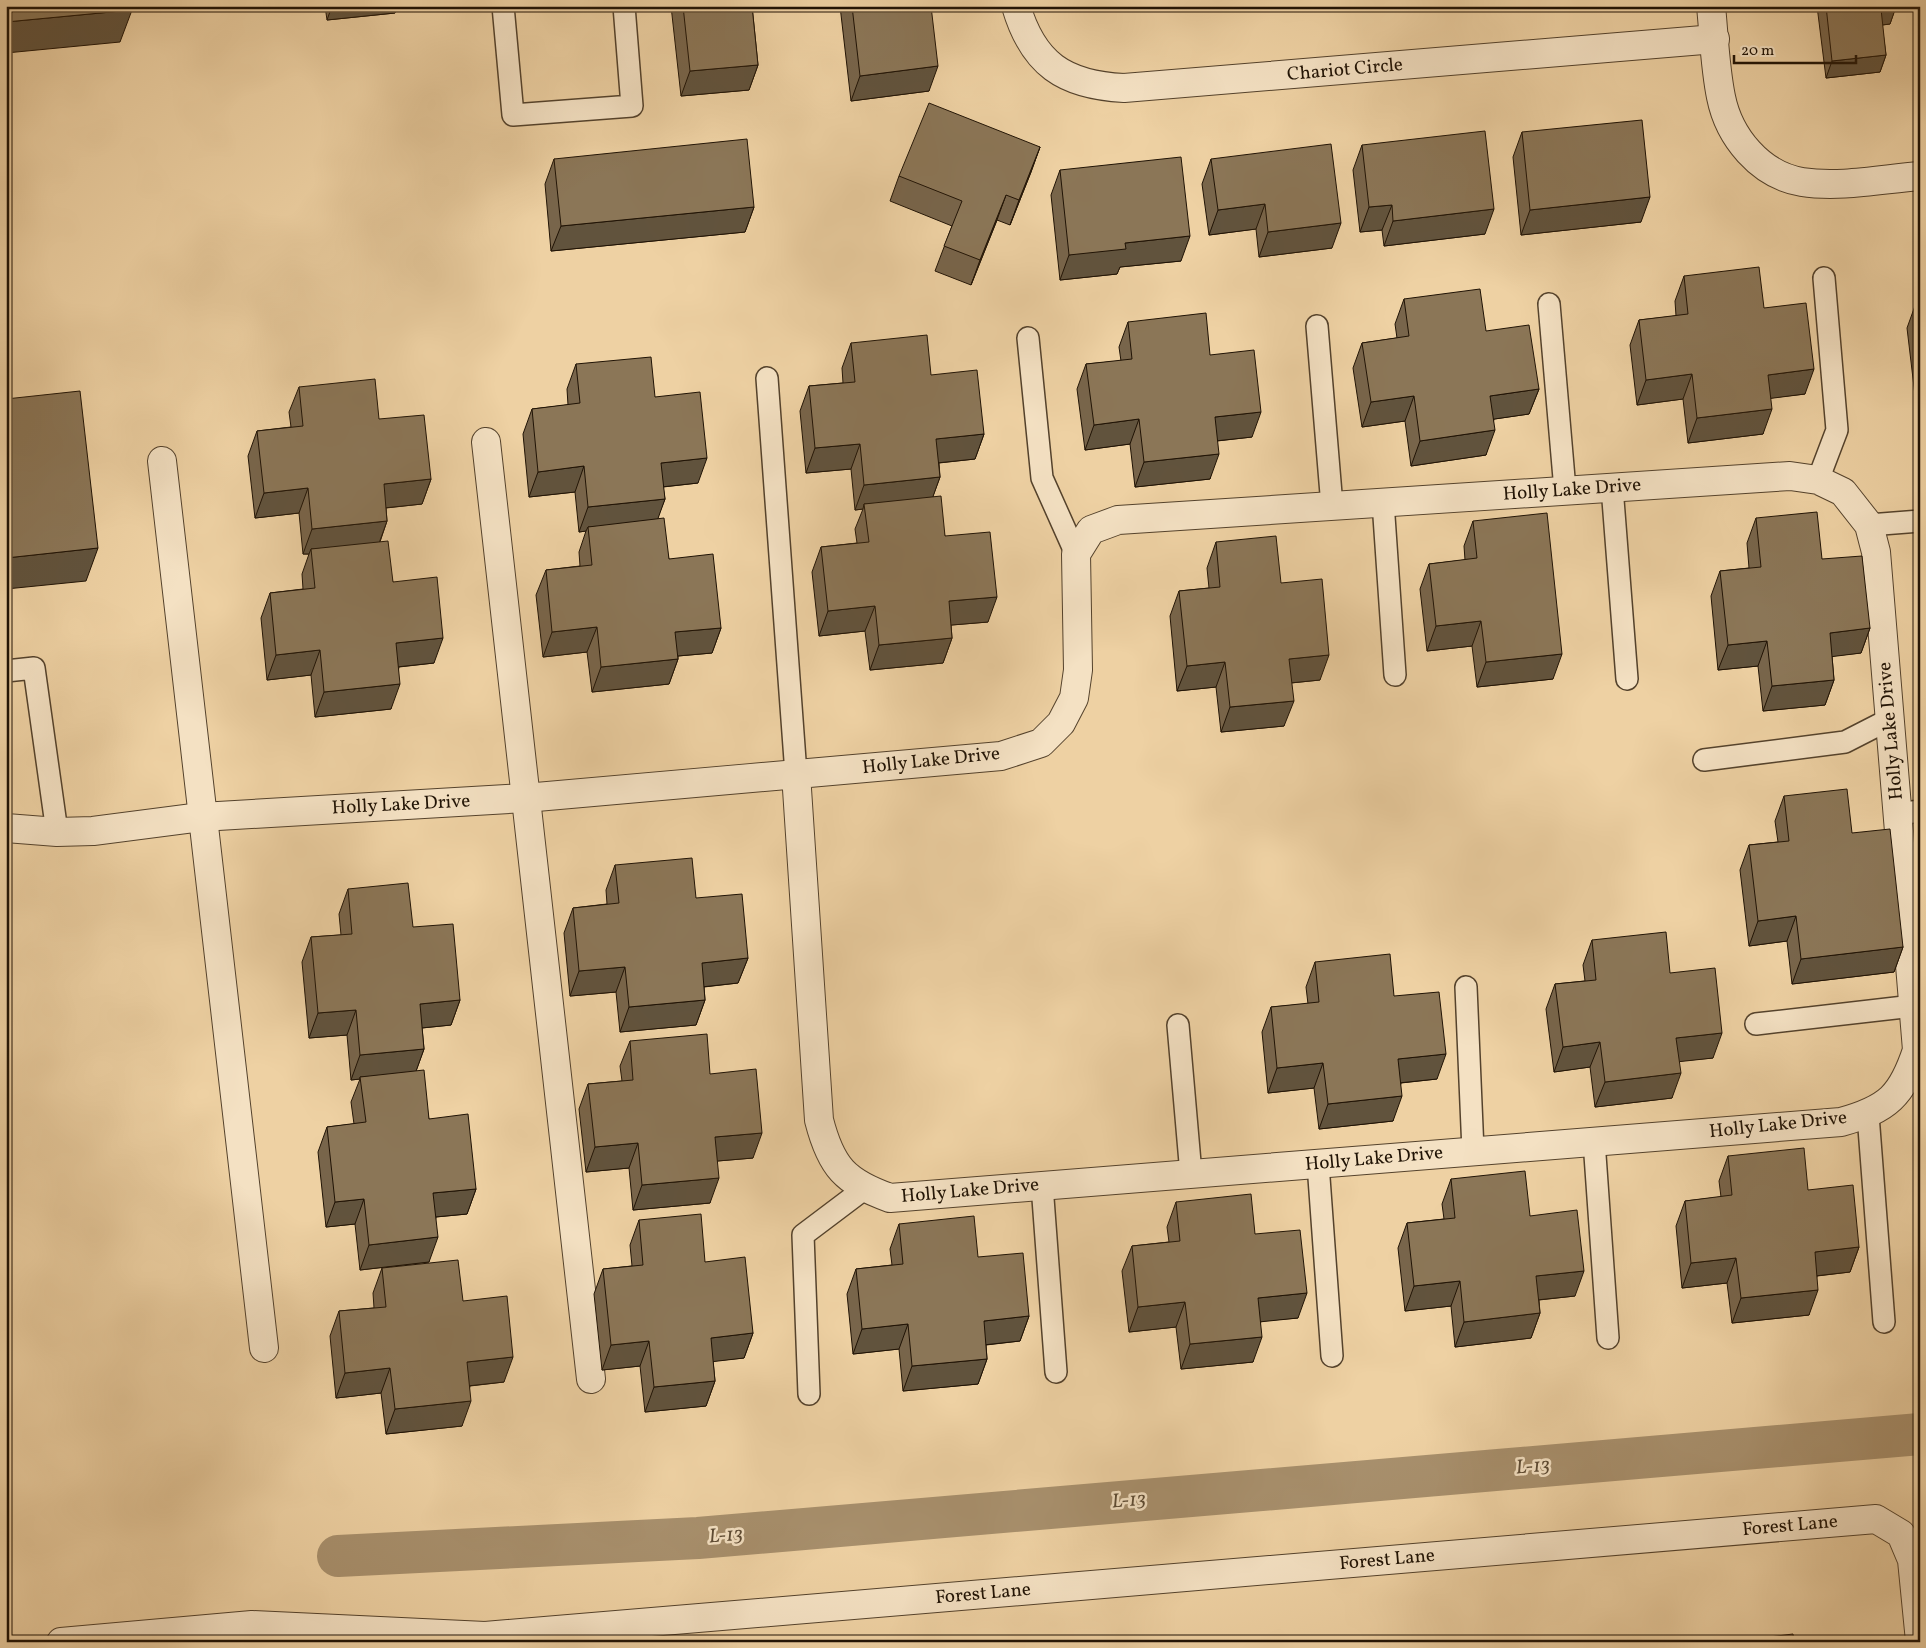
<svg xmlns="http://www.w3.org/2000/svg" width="1926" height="1648" viewBox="0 0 1926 1648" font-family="Vollkorn,serif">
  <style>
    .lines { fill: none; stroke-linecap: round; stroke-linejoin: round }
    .canal { stroke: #a8906d; stroke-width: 42 }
    .lane-casing { stroke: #54422c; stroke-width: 24 }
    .street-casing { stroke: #54422c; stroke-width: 30 }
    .lane { stroke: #f4e1c3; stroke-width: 21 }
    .street { stroke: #f4e1c3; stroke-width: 28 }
    .wall { fill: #78654b; stroke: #201305 }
    .shaded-wall { fill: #61533d; stroke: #201305 }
    .building { fill: #8b7657; stroke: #201305 }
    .labels { text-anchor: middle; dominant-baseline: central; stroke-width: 5; stroke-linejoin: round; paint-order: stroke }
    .street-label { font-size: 19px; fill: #201305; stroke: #f4e1c3 }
    .water-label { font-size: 20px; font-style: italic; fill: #5d4b34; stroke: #f4e1c3 }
  </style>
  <rect width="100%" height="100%" fill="#eed1a3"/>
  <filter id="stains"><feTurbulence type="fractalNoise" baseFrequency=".004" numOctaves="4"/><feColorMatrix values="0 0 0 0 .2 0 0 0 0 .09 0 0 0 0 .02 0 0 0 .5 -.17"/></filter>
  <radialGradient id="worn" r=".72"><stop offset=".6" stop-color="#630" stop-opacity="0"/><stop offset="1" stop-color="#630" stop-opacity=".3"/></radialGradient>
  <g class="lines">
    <polyline class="canal" points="338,1556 698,1538 1920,1434"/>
    <g class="lane-casing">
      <g id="lane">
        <polyline points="503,6 513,115 632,106 624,6"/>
        <polyline points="1549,304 1565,490"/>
        <polyline points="1317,326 1332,506"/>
        <polyline points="1028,338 1042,478 1076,554"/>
        <polyline points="767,378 796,774"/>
        <polyline points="1818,480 1837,430 1824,278"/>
        <polyline points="1612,487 1627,679"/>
        <polyline points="1383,502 1395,675"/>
        <polyline points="1869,525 1920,521"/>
        <polyline points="6,671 34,668 57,832"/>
        <polyline points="1704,760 1845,742 1890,719"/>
        <polyline points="1898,814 1920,811"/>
        <polyline points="1466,987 1473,1151"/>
        <polyline points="1756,1024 1913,1006"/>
        <polyline points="1178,1025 1191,1174"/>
        <polyline points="1868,1115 1884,1322"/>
        <polyline points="1594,1141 1608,1338"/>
        <polyline points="1318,1164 1332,1356"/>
        <polyline points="1042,1185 1056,1372"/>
        <polyline points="809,1394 803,1235 864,1189"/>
      </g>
    </g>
    <g class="street-casing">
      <g id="street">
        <path d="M1016,6C1033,64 1064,85 1124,88L1715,39"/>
        <path d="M1711,6C1714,36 1715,68 1721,97C1729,137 1760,175 1802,182C1840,188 1882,179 1920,176"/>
        <polyline points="486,442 591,1379"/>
        <polyline points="162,461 264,1348"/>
        <path d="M6,828L57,832L93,831L201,817L525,798L1001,756L1041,743L1061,723L1074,698L1078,670L1076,554L1091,530L1118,520L1790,476L1818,480L1843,492L1869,525L1876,552L1917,1050C1902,1096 1888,1109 1841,1122L890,1198C845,1182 831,1167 819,1120L796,774"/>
        <polyline points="61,1642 252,1625 485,1636 1876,1519 1901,1534 1912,1560 1920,1641"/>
      </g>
    </g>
    <use href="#lane" class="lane"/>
    <use href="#street" class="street"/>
  </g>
  <g class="wall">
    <polygon points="325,6 397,6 395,13 327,20"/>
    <polygon points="671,6 752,6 758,65 749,90 681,96"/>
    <polygon points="840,6 931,6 929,91 851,101"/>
    <polygon points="1817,6 1896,6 1890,24 1882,25 1886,55 1880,72 1826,78"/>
    <polygon points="1522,132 1641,222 1521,235 1513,157"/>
    <polygon points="1362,145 1485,234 1384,246 1382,230 1360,232 1353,170"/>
    <polygon points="1040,147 1031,172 1010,225 997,220 971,285 935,271 952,226 890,201 899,176"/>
    <polygon points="554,159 754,207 745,232 551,251 545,184"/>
    <polygon points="1211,159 1332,248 1259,257 1256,229 1209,235 1202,184"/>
    <polygon points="1060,170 1181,261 1120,267 1117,274 1060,280 1051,195"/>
    <polygon points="1684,276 1764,308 1805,394 1770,398 1763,434 1688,443 1683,399 1637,405 1630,345 1639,320 1676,316 1675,301"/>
    <polygon points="1404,299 1486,331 1539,389 1529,414 1494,419 1486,455 1411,466 1405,421 1362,427 1353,368 1362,343 1397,338 1395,324"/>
    <polygon points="1916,303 1920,303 1920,404 1916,404 1907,328"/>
    <polygon points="1128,322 1210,355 1252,437 1217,441 1210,479 1135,487 1130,444 1085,450 1077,389 1086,364 1121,361 1119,347"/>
    <polygon points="851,343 931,375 984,434 975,459 939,463 940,477 933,496 945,536 988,622 951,625 952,638 943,663 870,670 865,631 819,636 812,572 821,547 857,543 855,529 863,509 855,510 851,469 806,473 800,411 809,386 843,383 842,368"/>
    <polygon points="576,364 655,397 698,483 663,487 665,499 657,519 669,559 721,628 712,653 678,656 678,659 669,684 592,692 587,652 543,657 536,595 546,570 580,566 579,552 586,531 579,532 575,492 529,497 523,434 532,409 568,405 567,389"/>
    <polygon points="299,387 379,419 431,479 422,504 386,508 387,521 380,542 393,582 434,663 399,667 391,709 315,717 311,675 267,680 261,618 270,593 303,589 302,574 309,554 303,554 299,513 255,518 248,456 257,431 291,427 289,412"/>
    <polygon points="1756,518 1822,559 1870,628 1861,653 1832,656 1834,680 1825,705 1763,711 1758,666 1718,670 1711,596 1720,571 1749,568 1747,543"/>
    <polygon points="1473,521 1553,679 1477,687 1472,646 1427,651 1420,589 1429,564 1465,560 1464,546"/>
    <polygon points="1216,542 1281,583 1320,680 1291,683 1284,726 1221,732 1216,687 1177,691 1170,616 1179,591 1209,588 1207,568"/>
    <polygon points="1784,796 1852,833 1903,947 1894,972 1792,984 1787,941 1749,946 1740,870 1749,845 1778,842 1775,821"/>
    <polygon points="615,865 696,898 748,958 738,983 704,987 705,1000 696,1025 620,1032 616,992 570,996 564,933 573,908 607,904 606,890"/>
    <polygon points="348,889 413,927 460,1000 451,1025 422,1028 424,1049 416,1071 429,1119 476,1189 467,1214 436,1217 429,1262 360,1270 355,1224 326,1227 318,1152 327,1127 354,1124 351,1102 360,1079 351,1080 347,1035 309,1038 302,962 311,937 341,935 339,914"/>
    <polygon points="1592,940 1670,973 1713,1058 1679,1061 1672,1098 1595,1107 1590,1067 1554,1072 1546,1009 1555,984 1585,981 1583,965"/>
    <polygon points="1315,962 1394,996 1437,1079 1401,1083 1393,1121 1319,1129 1314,1088 1268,1093 1262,1032 1271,1007 1308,1004 1306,987"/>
    <polygon points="630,1041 710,1074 753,1158 717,1161 710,1203 633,1210 629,1168 586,1172 579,1109 588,1084 622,1081 620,1066"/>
    <polygon points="1728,1156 1808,1190 1859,1247 1850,1272 1817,1276 1809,1315 1732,1323 1727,1283 1682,1288 1676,1226 1685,1201 1721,1197 1719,1181"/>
    <polygon points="1451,1179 1530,1216 1575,1296 1539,1300 1540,1313 1531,1338 1455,1347 1451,1306 1405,1311 1398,1248 1407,1223 1444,1219 1442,1204"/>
    <polygon points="1176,1202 1255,1234 1298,1318 1261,1321 1253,1362 1181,1369 1176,1327 1129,1332 1122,1271 1132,1246 1169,1242 1167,1227"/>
    <polygon points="639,1220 705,1262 753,1333 744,1358 713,1361 715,1381 706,1406 645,1412 640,1366 602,1370 594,1294 603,1269 632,1266 630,1245"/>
    <polygon points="899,1224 978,1257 1029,1316 1020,1341 986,1345 987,1359 978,1384 903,1391 899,1349 853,1354 847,1294 856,1269 892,1265 890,1249"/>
    <polygon points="382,1268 463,1301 504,1382 470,1386 462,1426 386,1434 381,1393 336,1398 330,1336 339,1311 374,1308 373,1293"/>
  </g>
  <g class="shaded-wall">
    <polygon points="332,6 397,6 395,13 327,20"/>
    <polygon points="1896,7 1890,24 1874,26 1881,9"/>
    <polygon points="132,10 120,42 6,53 6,22"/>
    <polygon points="1886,55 1880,72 1826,78 1832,61"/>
    <polygon points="758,65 749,90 681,96 690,71"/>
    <polygon points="938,66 929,91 851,101 860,76"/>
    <polygon points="1040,147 1031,172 1010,225 1019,200"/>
    <polygon points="1006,195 997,220 971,285 980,260"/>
    <polygon points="1650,197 1641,222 1521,235 1530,210"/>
    <polygon points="1265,204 1256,229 1209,235 1218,210"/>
    <polygon points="1392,205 1382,230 1360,232 1369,207"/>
    <polygon points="754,207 745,232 551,251 561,226"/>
    <polygon points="1494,209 1485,234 1384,246 1393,221"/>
    <polygon points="1341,223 1332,248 1259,257 1268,232"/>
    <polygon points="1190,236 1181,261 1120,267 1117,274 1060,280 1069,255 1125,243"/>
    <polygon points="1814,369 1805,394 1758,400 1768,375"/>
    <polygon points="1692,374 1683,399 1637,405 1646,380"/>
    <polygon points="1539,389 1529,414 1481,421 1490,396"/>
    <polygon points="1920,393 1920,404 1916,404"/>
    <polygon points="1414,396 1405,421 1362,427 1371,402"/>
    <polygon points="1772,409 1763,434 1688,443 1697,418"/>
    <polygon points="1261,412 1252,437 1206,442 1215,417"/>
    <polygon points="1139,419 1130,444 1085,450 1094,425"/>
    <polygon points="1495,430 1486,455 1411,466 1420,441"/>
    <polygon points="984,434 975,459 927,464 936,439"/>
    <polygon points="860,444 851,469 806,473 815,448"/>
    <polygon points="1219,454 1210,479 1135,487 1144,462"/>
    <polygon points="707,458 698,483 652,488 661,463"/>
    <polygon points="584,466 575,492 529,497 538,472"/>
    <polygon points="940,477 931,502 864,504 863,509 855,510 864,485"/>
    <polygon points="431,479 422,504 374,509 384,484"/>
    <polygon points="308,488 299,513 255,518 264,493"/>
    <polygon points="665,499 656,524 588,527 586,531 579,532 588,507"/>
    <polygon points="387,521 378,546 311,549 309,554 303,554 312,529"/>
    <polygon points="98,548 86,581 6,589 6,558"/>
    <polygon points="997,597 988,622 940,626 949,601"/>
    <polygon points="875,606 865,631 819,636 828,611"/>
    <polygon points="1481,621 1472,646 1427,651 1436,626"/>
    <polygon points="597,627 587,652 543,657 552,632"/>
    <polygon points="721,628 712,653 666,657 675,632"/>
    <polygon points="1870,628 1861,653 1821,658 1830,633"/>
    <polygon points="443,638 434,663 387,668 396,643"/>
    <polygon points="952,638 943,663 870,670 879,645"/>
    <polygon points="1767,641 1758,666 1718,670 1728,645"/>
    <polygon points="320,650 311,675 267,680 276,655"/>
    <polygon points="1562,654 1553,679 1477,687 1486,662"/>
    <polygon points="1329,655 1320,680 1280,684 1289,659"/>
    <polygon points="678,659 669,684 592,692 601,667"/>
    <polygon points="1225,662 1216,687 1177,691 1187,666"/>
    <polygon points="1834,680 1825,705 1763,711 1772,686"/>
    <polygon points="400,684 391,709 315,717 324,692"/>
    <polygon points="1294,701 1284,726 1221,732 1230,707"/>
    <polygon points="1796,916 1787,941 1749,946 1758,921"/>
    <polygon points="1903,947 1894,972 1792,984 1801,959"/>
    <polygon points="748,958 738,983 692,988 702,963"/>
    <polygon points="625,967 616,992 570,996 579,971"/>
    <polygon points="460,1000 451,1025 411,1029 420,1004"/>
    <polygon points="705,1000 696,1025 620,1032 629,1007"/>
    <polygon points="356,1010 347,1035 309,1038 318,1013"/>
    <polygon points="1722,1033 1713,1058 1667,1063 1676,1038"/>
    <polygon points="1600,1042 1590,1067 1554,1072 1563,1047"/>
    <polygon points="424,1049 415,1074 360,1077 360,1079 351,1080 360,1055"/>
    <polygon points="1446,1054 1437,1079 1389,1084 1398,1059"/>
    <polygon points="1323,1063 1314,1088 1268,1093 1277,1068"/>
    <polygon points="1681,1073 1672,1098 1595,1107 1605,1082"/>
    <polygon points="1402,1096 1393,1121 1319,1129 1328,1104"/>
    <polygon points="762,1133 753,1158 706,1162 715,1137"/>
    <polygon points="638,1143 629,1168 586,1172 595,1147"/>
    <polygon points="719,1178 710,1203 633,1210 642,1185"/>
    <polygon points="476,1189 467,1214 424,1218 433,1193"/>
    <polygon points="364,1199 355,1224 326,1227 335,1202"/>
    <polygon points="438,1237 429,1262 360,1270 369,1245"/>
    <polygon points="1859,1247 1850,1272 1806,1277 1815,1252"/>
    <polygon points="1736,1258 1727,1283 1682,1288 1691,1263"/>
    <polygon points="1584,1271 1575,1296 1527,1301 1536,1276"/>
    <polygon points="1460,1281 1451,1306 1405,1311 1414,1286"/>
    <polygon points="1818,1290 1809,1315 1732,1323 1741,1298"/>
    <polygon points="1307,1293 1298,1318 1249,1323 1258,1298"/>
    <polygon points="1185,1302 1176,1327 1129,1332 1138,1307"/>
    <polygon points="1540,1313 1531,1338 1455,1347 1464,1322"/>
    <polygon points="1029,1316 1020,1341 974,1346 984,1321"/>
    <polygon points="908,1324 899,1349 853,1354 862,1329"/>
    <polygon points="753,1333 744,1358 701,1363 711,1338"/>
    <polygon points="1262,1337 1253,1362 1181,1369 1190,1344"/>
    <polygon points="649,1341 640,1366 602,1370 611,1345"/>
    <polygon points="513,1357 504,1382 458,1387 467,1362"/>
    <polygon points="987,1359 978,1384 903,1391 912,1366"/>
    <polygon points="390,1368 381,1393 336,1398 345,1373"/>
    <polygon points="715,1381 706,1406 645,1412 654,1387"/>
    <polygon points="471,1401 462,1426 386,1434 395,1409"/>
  </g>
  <g class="building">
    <polygon points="6,6 132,6 132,10 6,22"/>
    <polygon points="683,6 752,6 758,65 690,71"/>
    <polygon points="852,6 931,6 938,66 860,76"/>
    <polygon points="1826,6 1896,6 1896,7 1881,9 1886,55 1832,61"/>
    <polygon points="929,103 1040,147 1019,200 1006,195 980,260 944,246 962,201 899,176"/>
    <polygon points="1642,120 1650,197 1530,210 1522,132"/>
    <polygon points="1485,131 1494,209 1393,221 1392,205 1369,207 1362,145"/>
    <polygon points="747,139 754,207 561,226 554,159"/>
    <polygon points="1331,144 1341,223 1268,232 1265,204 1218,210 1211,159"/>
    <polygon points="1181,157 1190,236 1125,243 1126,249 1069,255 1060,170"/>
    <polygon points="1759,267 1764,308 1806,303 1814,369 1768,375 1772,409 1697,418 1692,374 1646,380 1639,320 1688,314 1684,276"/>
    <polygon points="1480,289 1486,331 1529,325 1539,389 1490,396 1495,430 1420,441 1414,396 1371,402 1362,343 1409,336 1404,299"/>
    <polygon points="1916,303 1920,303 1920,335"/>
    <polygon points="1206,313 1210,355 1254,350 1261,412 1215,417 1219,454 1144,462 1139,419 1094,425 1086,364 1132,359 1128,322"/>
    <polygon points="927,335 931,375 977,370 984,434 936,439 940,477 864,485 860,444 815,448 809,386 855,382 851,343"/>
    <polygon points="651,357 655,397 700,392 707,458 661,463 665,499 588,507 584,466 538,472 532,409 580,403 576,364"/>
    <polygon points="375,379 379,419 424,415 431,479 384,484 387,521 312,529 308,488 264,493 257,431 303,426 299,387"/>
    <polygon points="80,391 98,548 6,558 6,399"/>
    <polygon points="941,496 945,536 990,532 997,597 949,601 952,638 879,645 875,606 828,611 821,547 869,542 864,504"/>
    <polygon points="1817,512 1822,559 1862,556 1870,628 1830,633 1834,680 1772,686 1767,641 1728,645 1720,571 1761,567 1756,518"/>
    <polygon points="1547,513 1562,654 1486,662 1481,621 1436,626 1429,564 1477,558 1473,521"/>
    <polygon points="664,518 669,559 713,554 721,628 675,632 678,659 601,667 597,627 552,632 546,570 592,565 588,527"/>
    <polygon points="1276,536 1281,583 1322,579 1329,655 1289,659 1294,701 1230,707 1225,662 1187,666 1179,591 1220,587 1216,542"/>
    <polygon points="388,541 393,582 437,577 443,638 396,643 400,684 324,692 320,650 276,655 270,593 315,588 311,549"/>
    <polygon points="1847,789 1852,833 1890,829 1903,947 1801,959 1796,916 1758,921 1749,845 1789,841 1784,796"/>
    <polygon points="692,858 696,898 742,894 748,958 702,963 705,1000 629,1007 625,967 579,971 573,908 619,903 615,865"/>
    <polygon points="408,883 413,927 453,924 460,1000 420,1004 424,1049 360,1055 356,1010 318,1013 311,937 352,934 348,889"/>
    <polygon points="1666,932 1670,973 1715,968 1722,1033 1676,1038 1681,1073 1605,1082 1600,1042 1563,1047 1555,984 1596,980 1592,940"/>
    <polygon points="1390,954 1394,996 1439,992 1446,1054 1398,1059 1402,1096 1328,1104 1323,1063 1277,1068 1271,1007 1319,1002 1315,962"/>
    <polygon points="707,1034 710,1074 756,1069 762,1133 715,1137 719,1178 642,1185 638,1143 595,1147 588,1084 633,1080 630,1041"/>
    <polygon points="424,1070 429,1119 468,1114 476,1189 433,1193 438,1237 369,1245 364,1199 335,1202 327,1127 366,1122 360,1077"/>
    <polygon points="1804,1148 1808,1190 1853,1185 1859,1247 1815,1252 1818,1290 1741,1298 1736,1258 1691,1263 1685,1201 1732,1195 1728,1156"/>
    <polygon points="1525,1171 1530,1216 1577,1210 1584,1271 1536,1276 1540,1313 1464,1322 1460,1281 1414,1286 1407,1223 1455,1218 1451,1179"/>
    <polygon points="1251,1194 1255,1234 1300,1230 1307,1293 1258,1298 1262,1337 1190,1344 1185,1302 1138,1307 1132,1246 1180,1241 1176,1202"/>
    <polygon points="701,1214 705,1262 745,1257 753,1333 711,1338 715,1381 654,1387 649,1341 611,1345 603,1269 643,1265 639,1220"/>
    <polygon points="974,1216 978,1257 1023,1253 1029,1316 984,1321 987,1359 912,1366 908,1324 862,1329 856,1269 903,1264 899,1224"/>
    <polygon points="458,1260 463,1301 507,1296 513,1357 467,1362 471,1401 395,1409 390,1368 345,1373 339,1311 386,1307 382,1268"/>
    <polygon points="1793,1634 1794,1642 1729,1642"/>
  </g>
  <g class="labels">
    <g class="street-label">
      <text transform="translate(1345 70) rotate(-5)">Chariot Circle</text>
      <text transform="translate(1572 490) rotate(-4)">Holly Lake Drive</text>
      <text transform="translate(1891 731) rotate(-95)">Holly Lake Drive</text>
      <text transform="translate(931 761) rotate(-6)">Holly Lake Drive</text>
      <text transform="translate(401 805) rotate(-3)">Holly Lake Drive</text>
      <text transform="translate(1778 1125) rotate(-6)">Holly Lake Drive</text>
      <text transform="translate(1374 1159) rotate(-5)">Holly Lake Drive</text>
      <text transform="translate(970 1191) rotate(-5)">Holly Lake Drive</text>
      <text transform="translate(1790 1526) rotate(-5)">Forest Lane</text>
      <text transform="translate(1387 1560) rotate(-5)">Forest Lane</text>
      <text transform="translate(983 1594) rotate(-5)">Forest Lane</text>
    </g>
    <g class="water-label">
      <text transform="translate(1533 1467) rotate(-5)">L-13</text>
      <text transform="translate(1129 1501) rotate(-5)">L-13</text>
      <text transform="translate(726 1536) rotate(-5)">L-13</text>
    </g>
  </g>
  <rect width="1926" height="1648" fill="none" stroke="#eed1a3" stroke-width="25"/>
  <rect x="8" y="8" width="1911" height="1633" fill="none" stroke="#201305" stroke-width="2.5"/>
  <rect x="12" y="12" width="1901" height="1623" fill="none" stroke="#201305"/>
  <path d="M1734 55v8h122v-8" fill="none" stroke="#201305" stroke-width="2.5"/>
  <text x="1741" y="55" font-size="15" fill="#201305" stroke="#f4e1c3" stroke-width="4" paint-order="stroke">20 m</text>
  <rect width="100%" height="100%" filter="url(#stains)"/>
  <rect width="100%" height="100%" fill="url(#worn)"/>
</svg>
